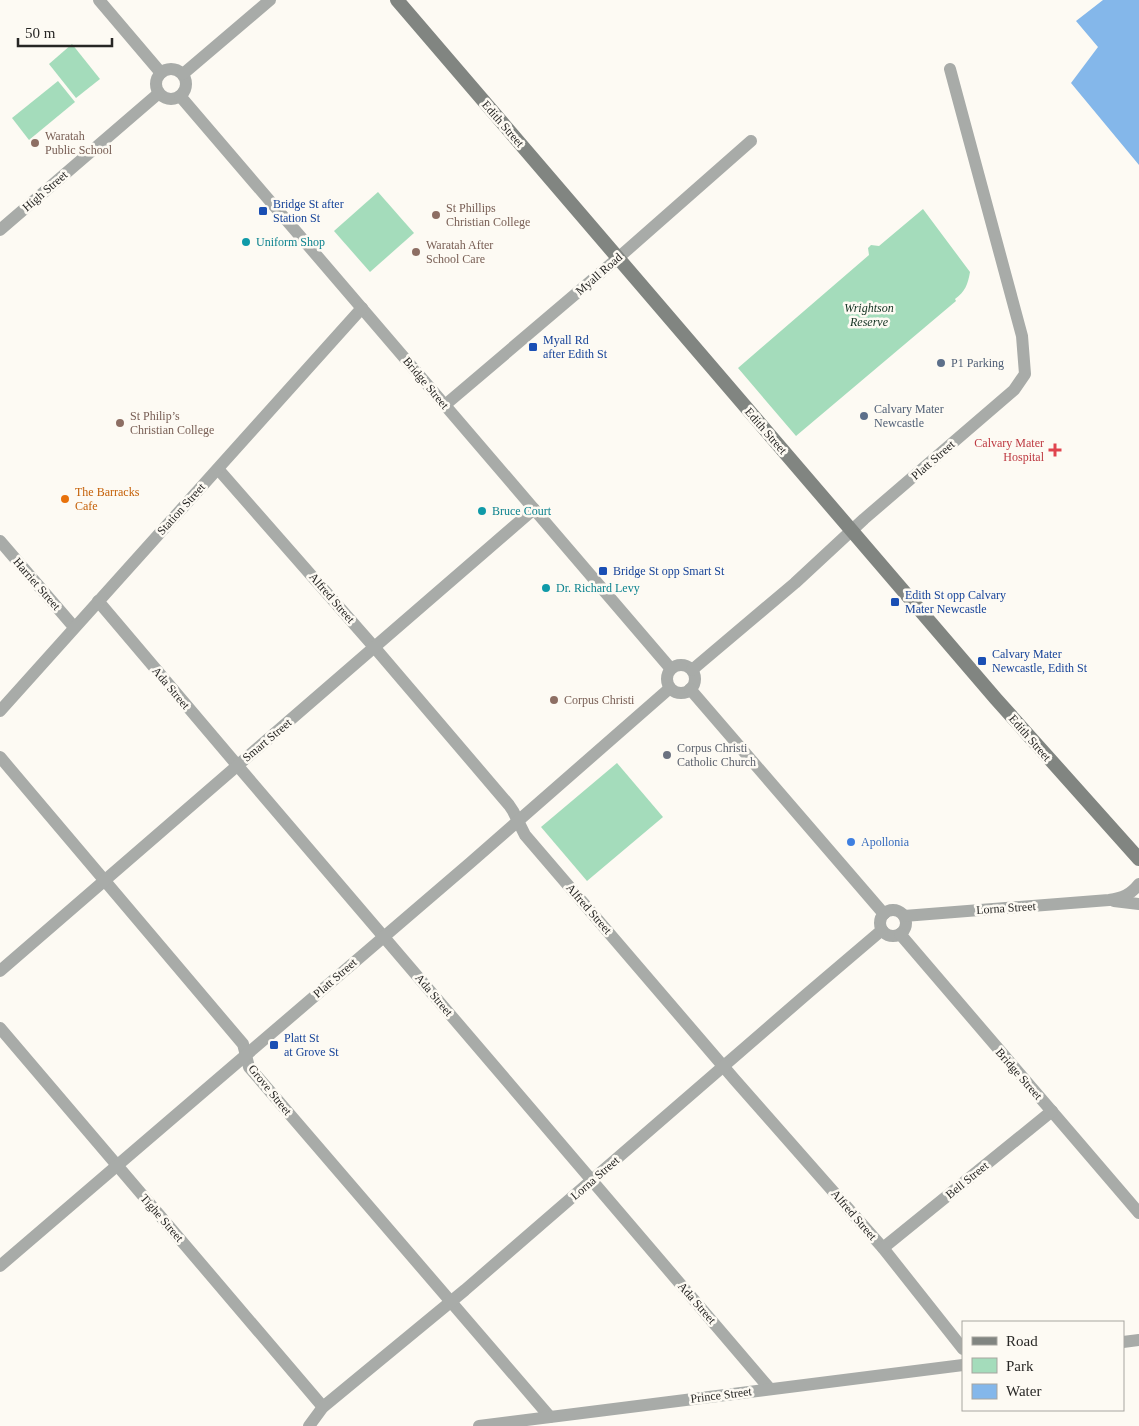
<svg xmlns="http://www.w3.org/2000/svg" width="1139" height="1426" viewBox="0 0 1139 1426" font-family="Georgia,serif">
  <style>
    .green { fill: #a4dcbb }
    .water { fill: #84b7ea }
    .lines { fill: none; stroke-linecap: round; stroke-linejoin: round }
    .minor { stroke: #a8aba8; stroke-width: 12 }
    .secondary { stroke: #818581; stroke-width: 14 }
    .education-dot { fill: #8d6e63; stroke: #fdfaf3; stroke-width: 2 }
    .transit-dot { fill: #1a4fb4; stroke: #fdfaf3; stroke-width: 2 }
    .culture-dot { fill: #0f9aa8; stroke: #fdfaf3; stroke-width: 2 }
    .service-dot { fill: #5c6f8a; stroke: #fdfaf3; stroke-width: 2 }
    .health-dot { fill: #e0444e; stroke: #fdfaf3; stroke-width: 2 }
    .food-dot { fill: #e8710a; stroke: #fdfaf3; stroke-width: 2 }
    .worship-dot { fill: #6b7280; stroke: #fdfaf3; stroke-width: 2 }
    .shop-dot { fill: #3f7fe0; stroke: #fdfaf3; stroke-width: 2 }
    .labels { text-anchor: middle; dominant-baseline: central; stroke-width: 5; stroke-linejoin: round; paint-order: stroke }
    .street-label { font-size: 12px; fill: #272624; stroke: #fdfaf3 }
    .education-label { font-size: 12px; fill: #785e54; stroke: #fdfaf3; text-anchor: start }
    .transit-label { font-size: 12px; fill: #164399; stroke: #fdfaf3; text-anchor: start }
    .culture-label { font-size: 12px; fill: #0d838f; stroke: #fdfaf3; text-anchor: start }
    .park-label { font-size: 12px; font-style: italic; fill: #113120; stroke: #fdfaf3 }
    .service-label { font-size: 12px; fill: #4e5e75; stroke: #fdfaf3; text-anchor: start }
    .health-label { font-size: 12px; fill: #be3a42; stroke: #fdfaf3; text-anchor: end }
    .food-label { font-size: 12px; fill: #c56008; stroke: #fdfaf3; text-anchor: start }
    .worship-label { font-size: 12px; fill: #5b616d; stroke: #fdfaf3; text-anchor: start }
    .shop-label { font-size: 12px; fill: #366cbe; stroke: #fdfaf3; text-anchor: start }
  </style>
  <rect width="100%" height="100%" fill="#fdfaf3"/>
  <g class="green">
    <polygon points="72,44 100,79 76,98 49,64"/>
    <polygon points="58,81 75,102 29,140 12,118"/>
    <polygon points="378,192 414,233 370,272 334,231"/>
    <path d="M923,209L970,272C968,284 965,292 955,299L956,301L796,436L738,368L869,255L868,248L871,245L879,246Z"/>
    <polygon points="617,763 663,817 587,881 541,827"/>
  </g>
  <polygon class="water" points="1103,0 1139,0 1139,165 1071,83 1098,47 1076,21"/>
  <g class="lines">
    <g class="minor">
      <polyline points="99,0 161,73"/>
      <circle cx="171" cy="84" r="15"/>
      <polyline points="183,74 270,0"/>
      <polyline points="180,96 671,669"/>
      <polyline points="0,230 159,93"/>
      <polyline points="445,405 618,258 751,141"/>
      <polyline points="218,469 375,648 509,805 513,811 525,835 735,1080 883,1248 963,1349"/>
      <polyline points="0,541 74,627"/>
      <polyline points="98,601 237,765 770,1389"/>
      <circle cx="681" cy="679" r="14"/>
      <polyline points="692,670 795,583 864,519 1014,390 1025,374 1022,336 950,69"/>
      <polyline points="690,689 884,914"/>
      <polyline points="0,711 362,308"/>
      <polyline points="0,757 243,1044 249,1067 550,1417"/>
      <polyline points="1114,901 1139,904"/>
      <circle cx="893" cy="923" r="13"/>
      <path d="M904,916L1109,900C1123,898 1130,895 1139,884"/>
      <polyline points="900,934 1139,1213"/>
      <polyline points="0,971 534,509"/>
      <polyline points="0,1028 323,1407"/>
      <polyline points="883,1248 1052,1111"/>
      <polyline points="0,1266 470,863 670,688"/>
      <polyline points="1123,1342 1139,1340"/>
      <polyline points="309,1426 323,1407 465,1290 808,993 882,930"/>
      <polyline points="479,1426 963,1365"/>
    </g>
    <polyline class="secondary" points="397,0 996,699 1139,859"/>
  </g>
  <g class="education-dot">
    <circle cx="35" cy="143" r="5"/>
    <circle cx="436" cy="215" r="5"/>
    <circle cx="416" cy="252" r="5"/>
    <circle cx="120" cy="423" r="5"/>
    <circle cx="554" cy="700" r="5"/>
  </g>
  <g class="transit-dot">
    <rect x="258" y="206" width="10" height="10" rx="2.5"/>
    <rect x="528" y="342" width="10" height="10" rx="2.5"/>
    <rect x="598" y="566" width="10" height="10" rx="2.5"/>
    <rect x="890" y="597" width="10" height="10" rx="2.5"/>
    <rect x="977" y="656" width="10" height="10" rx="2.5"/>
    <rect x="269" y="1040" width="10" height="10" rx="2.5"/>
  </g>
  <g class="culture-dot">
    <circle cx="246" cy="242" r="5"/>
    <circle cx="482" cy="511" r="5"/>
    <circle cx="546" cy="588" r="5"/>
  </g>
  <g class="service-dot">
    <circle cx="941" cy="363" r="5"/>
    <circle cx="864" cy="416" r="5"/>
  </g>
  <path class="health-dot" d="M1052.5 442.5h5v5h5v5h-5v5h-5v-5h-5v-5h5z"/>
  <circle class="food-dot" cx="65" cy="499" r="5"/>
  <circle class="worship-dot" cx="667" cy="755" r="5"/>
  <circle class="shop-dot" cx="851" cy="842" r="5"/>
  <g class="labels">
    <g class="street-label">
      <text transform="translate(503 124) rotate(49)">Edith Street</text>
      <text transform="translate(45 191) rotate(-41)">High Street</text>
      <text transform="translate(599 274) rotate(-41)">Myall Road</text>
      <text transform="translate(426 383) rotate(50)">Bridge Street</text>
      <text transform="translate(766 431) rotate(49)">Edith Street</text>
      <text transform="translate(933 460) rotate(-41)">Platt Street</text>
      <text transform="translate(181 509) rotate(-48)">Station Street</text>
      <text transform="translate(37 584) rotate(49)">Harriet Street</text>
      <text transform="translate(332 598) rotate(49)">Alfred Street</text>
      <text transform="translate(171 688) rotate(50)">Ada Street</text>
      <text transform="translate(1030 738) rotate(49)">Edith Street</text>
      <text transform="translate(267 740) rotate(-40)">Smart Street</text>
      <text transform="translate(1006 908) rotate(-4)">Lorna Street</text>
      <text transform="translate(589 909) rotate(49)">Alfred Street</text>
      <text transform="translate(335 978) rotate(-41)">Platt Street</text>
      <text transform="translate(434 995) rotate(50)">Ada Street</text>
      <text transform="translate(1019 1074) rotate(49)">Bridge Street</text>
      <text transform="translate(270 1090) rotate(51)">Grove Street</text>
      <text transform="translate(595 1178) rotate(-41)">Lorna Street</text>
      <text transform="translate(967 1180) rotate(-39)">Bell Street</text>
      <text transform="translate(854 1215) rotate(49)">Alfred Street</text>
      <text transform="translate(162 1218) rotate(49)">Tighe Street</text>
      <text transform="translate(697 1303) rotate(49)">Ada Street</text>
      <text transform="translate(721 1395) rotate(-7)">Prince Street</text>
    </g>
    <g class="education-label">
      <text x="45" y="136">Waratah<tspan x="45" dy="14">Public School</tspan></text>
      <text x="446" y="208">St Phillips<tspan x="446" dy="14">Christian College</tspan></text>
      <text x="426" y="245">Waratah After<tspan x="426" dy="14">School Care</tspan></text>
      <text x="130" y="416">St Philip’s<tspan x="130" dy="14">Christian College</tspan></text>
      <text x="564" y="700">Corpus Christi</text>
    </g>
    <g class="transit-label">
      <text x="273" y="204">Bridge St after<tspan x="273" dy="14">Station St</tspan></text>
      <text x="543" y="340">Myall Rd<tspan x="543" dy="14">after Edith St</tspan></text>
      <text x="613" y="571">Bridge St opp Smart St</text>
      <text x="905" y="595">Edith St opp Calvary<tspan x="905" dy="14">Mater Newcastle</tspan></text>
      <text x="992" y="654">Calvary Mater<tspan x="992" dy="14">Newcastle, Edith St</tspan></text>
      <text x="284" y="1038">Platt St<tspan x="284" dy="14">at Grove St</tspan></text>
    </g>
    <g class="culture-label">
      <text x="256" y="242">Uniform Shop</text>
      <text x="492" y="511">Bruce Court</text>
      <text x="556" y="588">Dr. Richard Levy</text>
    </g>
    <g class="park-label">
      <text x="869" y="308">Wrightson<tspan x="869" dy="14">Reserve</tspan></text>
    </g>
    <g class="service-label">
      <text x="951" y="363">P1 Parking</text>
      <text x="874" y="409">Calvary Mater<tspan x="874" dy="14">Newcastle</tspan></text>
    </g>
    <g class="health-label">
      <text x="1044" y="443">Calvary Mater<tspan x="1044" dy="14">Hospital</tspan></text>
    </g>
    <g class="food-label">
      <text x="75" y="492">The Barracks<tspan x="75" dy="14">Cafe</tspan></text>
    </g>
    <g class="worship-label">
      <text x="677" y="748">Corpus Christi<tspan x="677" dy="14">Catholic Church</tspan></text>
    </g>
    <g class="shop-label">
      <text x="861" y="842">Apollonia</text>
    </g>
  </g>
  <rect x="962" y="1321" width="162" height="90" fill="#fdfaf3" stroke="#a7a5a0"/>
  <rect x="972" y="1337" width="25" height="8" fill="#818581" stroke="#a7a5a0"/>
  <text x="1006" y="1346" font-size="15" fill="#272624">Road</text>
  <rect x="972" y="1358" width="25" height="15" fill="#a4dcbb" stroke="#a7a5a0"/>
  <text x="1006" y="1371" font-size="15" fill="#272624">Park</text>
  <rect x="972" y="1384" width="25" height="15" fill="#84b7ea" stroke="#a7a5a0"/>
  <text x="1006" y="1396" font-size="15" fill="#272624">Water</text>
  <path d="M18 38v8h94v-8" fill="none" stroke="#272624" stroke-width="2.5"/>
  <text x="25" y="38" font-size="15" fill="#272624" stroke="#fdfaf3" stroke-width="4" paint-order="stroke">50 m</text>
</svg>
